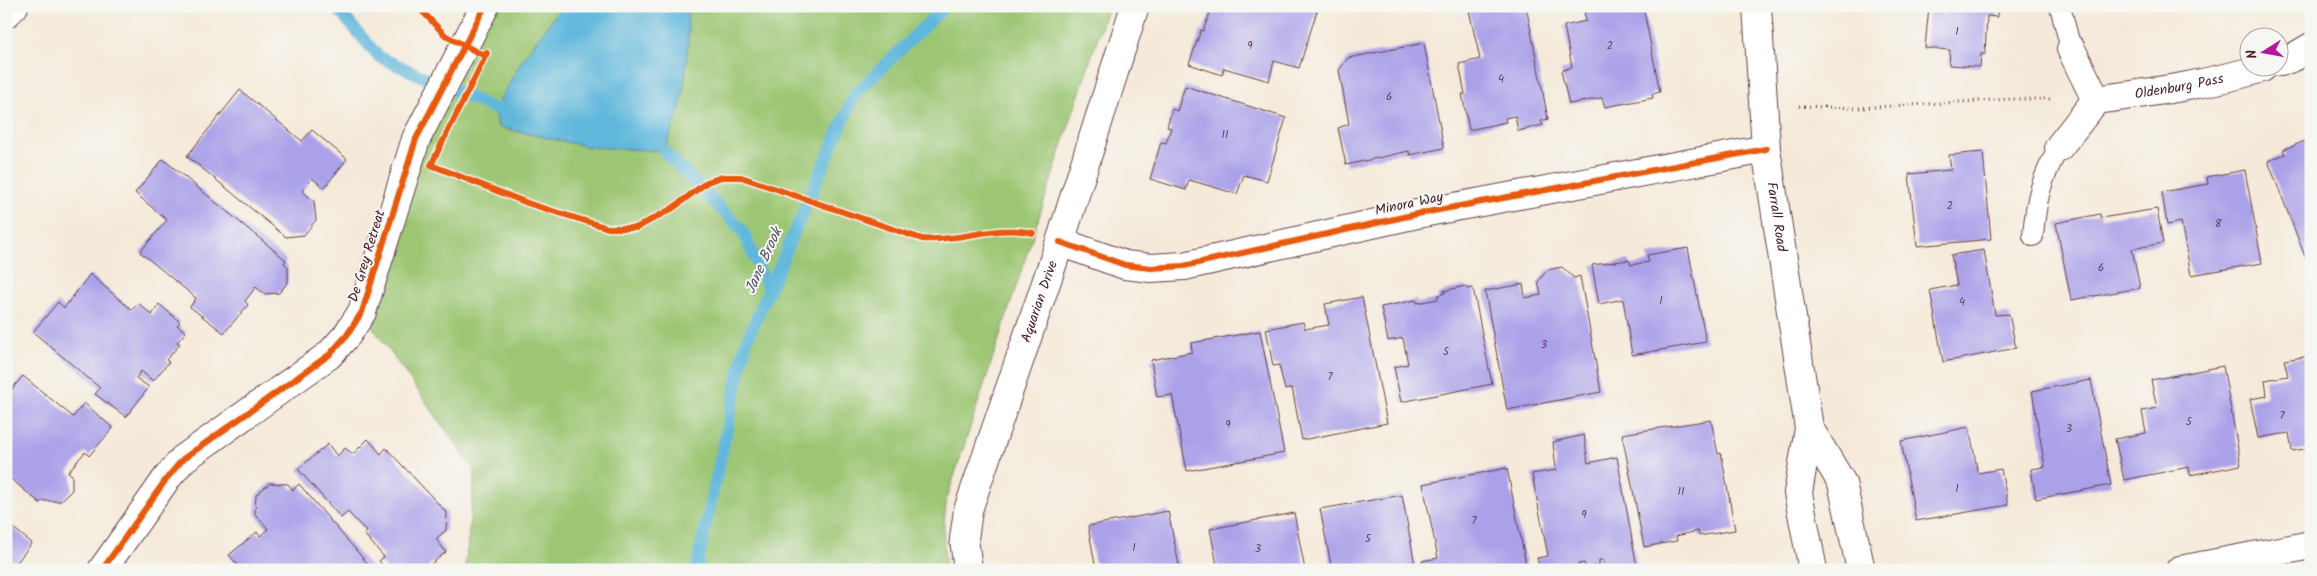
<svg xmlns="http://www.w3.org/2000/svg" width="2317" height="576" viewBox="0 0 2317 576" font-family="Kalam,sans-serif">
  <style>
    .green { fill: #9cc673; stroke: #73724f }
    .water { fill: #5eb7db; stroke: #546b83 }
    .lines { fill: none; stroke-linecap: round; stroke-linejoin: round }
    .stream { stroke: #5eb7db; stroke-width: 12 }
    .building { fill: #aba1e9 }
    .service-casing { stroke: #643d45; stroke-width: 22 }
    .minor-casing { stroke: #643d45; stroke-width: 30 }
    .tertiary-casing { stroke: #643d45; stroke-width: 30 }
    .secondary-casing { stroke: #643d45; stroke-width: 30 }
    .path { stroke: #643d45; stroke-width: 3; stroke-dasharray: 1 4; stroke-linecap: butt }
    .service { stroke: #fff; stroke-width: 20 }
    .minor { stroke: #fff; stroke-width: 28 }
    .tertiary { stroke: #fff; stroke-width: 28 }
    .secondary { stroke: #fff; stroke-width: 28 }
    .cycleway-casing { stroke: #f6f6f2; stroke-width: 9 }
    .cycleway { stroke: #e8590c; stroke-width: 6 }
    .labels { text-anchor: middle; dominant-baseline: central; stroke-width: 4; stroke-linejoin: round; paint-order: stroke }
    .number-label { font-size: 11px; fill: #62405a }
    .street-label { font-size: 14px; fill: #4a1f2b; stroke: #f6f6f2 }
    .water-label { font-size: 15px; font-style: italic; fill: #515469; stroke: #f6f6f2 }
  </style>
  <rect width="100%" height="100%" fill="#f6f6f2"/>
  <filter id="ink" filterUnits="userSpaceOnUse"><feTurbulence type="fractalNoise" baseFrequency=".02" numOctaves="2"/><feDisplacementMap in="SourceGraphic" scale="10" xChannelSelector="R" yChannelSelector="G"/><feConvolveMatrix kernelMatrix="1 2 1 2 8 2 1 2 1" color-interpolation-filters="sRGB"/></filter>
  <filter id="wash" filterUnits="userSpaceOnUse"><feTurbulence type="fractalNoise" baseFrequency=".0096" numOctaves="4" result="noise"/><feDisplacementMap in="SourceGraphic" scale="20" xChannelSelector="R" yChannelSelector="G"/><feGaussianBlur stdDeviation="1.12" result="paint"/><feColorMatrix in="noise" values="0 0 0 0 0 0 0 0 0 0 0 0 0 0 0 0 0 1.4 0 .05"/><feComposite in="paint" operator="in"/></filter>
  <g filter="url(#wash)">
    <rect width="100%" height="100%" fill="#f5ead9"/>
    <path class="green" d="M485,6H1108L947,498C943,524 942,545 947,570H465L475,471L362,312L408,166Z"/>
    <path class="water" d="M562,6H686C691,31 686,78 681,103C677,119 670,135 664,151L589,147L498,127L495,109L522,60Z"/>
    <g class="lines">
      <g class="stream">
        <polyline points="335,6 379,57 495,109"/>
        <polyline points="664,151 742,230 769,290"/>
        <polyline points="696,570 746,342 855,94 945,6"/>
      </g>
    </g>
    <g id="blocks">
      <g class="building">
        <polygon points="1199,6 1304,6 1317,11 1299,68 1274,61 1269,81 1224,68 1222,75 1189,64 1201,30 1203,31 1210,13 1198,9"/>
        <polygon points="1468,6 1526,6 1548,119 1541,121 1543,125 1518,131 1515,116 1505,118 1506,122 1469,130 1462,94 1465,94 1459,64 1480,59"/>
        <polygon points="1583,6 1643,6 1660,92 1652,94 1653,98 1605,107 1602,98 1569,104 1561,71 1572,67 1564,26 1586,21"/>
        <polygon points="1929,6 1997,6 1997,17 1987,16 1985,54 1981,54 1980,67 1949,65 1950,50 1925,48"/>
        <polygon points="1424,43 1444,148 1410,155 1409,151 1346,165 1338,128 1349,124 1339,70 1348,58"/>
        <polygon points="1185,86 1286,118 1267,181 1244,175 1237,194 1189,180 1186,190 1150,179 1161,142 1166,143 1171,128 1167,127 1172,109 1177,111"/>
        <polygon points="240,90 302,141 312,130 347,159 324,188 312,178 302,191 314,201 316,220 304,235 286,237 187,156"/>
        <polygon points="2307,140 2311,147 2311,258 2306,259 2268,161 2285,154 2283,150"/>
        <polygon points="1983,152 1991,239 1917,246 1909,174 1951,170 1949,155"/>
        <polygon points="163,159 286,260 284,263 288,267 288,282 279,293 264,294 256,287 245,301 248,305 224,333 190,307 196,298 140,252 167,220 135,193"/>
        <polygon points="2245,170 2262,263 2191,275 2181,222 2167,225 2162,192 2208,184 2207,177"/>
        <polygon points="2157,209 2163,243 2132,249 2140,288 2071,300 2056,223 2100,214 2101,218"/>
        <polygon points="1688,248 1706,342 1632,355 1623,299 1599,304 1592,265 1629,260 1631,265 1649,262 1647,255"/>
        <polygon points="1984,250 1995,315 2009,314 2016,348 1943,362 1930,290 1957,285 1951,255"/>
        <polygon points="1562,267 1574,278 1580,276 1601,392 1507,410 1485,291 1523,284 1525,298 1541,295 1538,282 1547,270"/>
        <polygon points="90,274 132,310 138,303 152,315 159,304 180,322 177,325 186,332 177,342 180,344 166,360 169,362 153,381 141,371 136,378 149,387 126,417 95,394 100,388 33,332 58,302 64,308"/>
        <polygon points="1465,286 1467,289 1473,288 1492,384 1401,402 1394,367 1408,364 1403,338 1388,341 1381,307 1416,300 1417,303 1438,299 1438,295 1445,293 1444,291"/>
        <polygon points="1362,297 1387,423 1302,440 1292,388 1285,390 1279,365 1273,366 1266,329 1303,322 1305,329 1329,325 1325,304"/>
        <polygon points="1260,331 1284,453 1187,471 1172,395 1157,397 1151,360 1192,352 1191,343"/>
        <polygon points="2311,356 2311,448 2292,451 2289,433 2258,438 2250,399 2267,396 2265,380 2288,376 2284,360"/>
        <polygon points="2223,366 2241,465 2190,475 2189,467 2124,480 2115,439 2146,433 2142,411 2157,408 2151,380"/>
        <polygon points="23,376 73,417 84,403 113,428 89,456 85,452 68,472 72,475 72,490 61,501 42,501 40,503 6,475 6,396"/>
        <polygon points="2091,380 2111,485 2036,499 2031,469 2045,467 2032,391"/>
        <polygon points="1711,420 1718,454 1721,453 1735,530 1699,536 1698,531 1676,536 1677,541 1644,547 1622,434"/>
        <polygon points="1969,427 1978,473 2001,469 2008,505 1916,521 1901,441"/>
        <polygon points="1584,435 1588,463 1617,457 1637,567 1606,570 1603,560 1599,560 1599,565 1586,568 1584,563 1578,564 1579,570 1540,570 1537,558 1548,556 1532,474 1556,470 1553,442"/>
        <polygon points="368,439 381,454 386,448 447,513 446,530 436,539 446,552 424,570 387,570 379,561 384,557 364,534 367,532 348,512 341,518 298,469 328,444 337,456 345,448 353,454"/>
        <polygon points="1507,468 1527,570 1423,570 1422,561 1438,558 1423,484"/>
        <polygon points="270,483 288,484 293,490 299,484 373,570 242,570 229,555 257,532 260,536 268,529 255,514 256,495"/>
        <polygon points="1402,495 1416,570 1332,570 1320,509"/>
        <polygon points="1168,511 1180,570 1096,570 1088,526"/>
        <polygon points="1294,513 1305,570 1218,570 1210,529"/>
        <polygon points="7,523 32,543 11,570 6,567"/>
      </g>
    </g>
  </g>
  <g filter="url(#ink)">
    <use href="#blocks" fill-opacity="0" stroke="#643d45" stroke-width="1"/>
    <g class="lines">
      <g class="service-casing">
        <g id="service">
          <polyline points="2060,6 2071,49"/>
          <path d="M2033,236C2036,198 2041,180 2059,147"/>
        </g>
      </g>
      <g class="minor-casing">
        <g id="minor">
          <path id="s1" d="M2071,49L2096,100C2152,92 2207,85 2262,68"/>
          <polyline points="2280,62 2294,57 2311,47"/>
          <polyline points="2059,147 2096,100"/>
          <polyline points="1060,242 1125,265 1151,268 1184,266 1417,214 1766,149"/>
          <polyline points="102,570 167,478 183,459 329,355 347,335 362,312 416,139 485,6"/>
          <path id="s2" d="M968,570L964,539L968,510L1060,242L1135,6"/>
        </g>
      </g>
      <g class="tertiary-casing">
        <polyline id="tertiary" points="2180,570 2311,545"/>
      </g>
      <g class="secondary-casing">
        <g id="secondary">
          <path id="s3" d="M1757,6L1766,149L1809,428L1798,493L1813,570"/>
          <polyline points="6,14 14,6"/>
          <polyline points="1809,428 1842,483 1861,570"/>
        </g>
      </g>
      <polyline class="path" points="1799,106 1857,108 2011,99 2053,99"/>
      <use href="#service" class="service"/>
      <use href="#minor" class="minor"/>
      <use href="#tertiary" class="tertiary"/>
      <use href="#secondary" class="secondary"/>
      <g class="cycleway-casing">
        <g id="cycleway">
          <path d="M417,6L446,36L481,54L487,53L431,165L530,204L608,228H636L673,208L707,182L722,177H741L922,239C960,242 995,224 1033,233"/>
          <polyline points="1060,242 1125,265 1151,268 1184,266 1417,214 1766,149"/>
          <polyline points="102,570 167,478 183,459 329,355 347,335 362,312 416,139 485,6"/>
        </g>
      </g>
      <use href="#cycleway" class="cycleway"/>
    </g>
  </g>
  <g class="labels">
    <g class="number-label">
      <text x="1957" y="32">1</text>
      <text x="1250" y="46">9</text>
      <text x="1610" y="46">2</text>
      <text x="1501" y="79">4</text>
      <text x="1389" y="97">6</text>
      <text x="1225" y="135">11</text>
      <text x="1950" y="206">2</text>
      <text x="2218" y="224">8</text>
      <text x="2101" y="268">6</text>
      <text x="1661" y="301">1</text>
      <text x="1962" y="302">4</text>
      <text x="1544" y="345">3</text>
      <text x="1446" y="352">5</text>
      <text x="1330" y="377">7</text>
      <text x="2282" y="416">7</text>
      <text x="2189" y="422">5</text>
      <text x="1228" y="425">9</text>
      <text x="2069" y="429">3</text>
      <text x="1957" y="489">1</text>
      <text x="1681" y="492">11</text>
      <text x="1584" y="515">9</text>
      <text x="1474" y="521">7</text>
      <text x="1368" y="539">5</text>
      <text x="1134" y="548">1</text>
      <text x="1258" y="549">3</text>
    </g>
    <g class="street-label">
      <text stroke="none"><textPath href="#s1" startOffset="141">Oldenburg Pass</textPath></text>
      <text transform="translate(1409 204) rotate(-12)">Minora Way</text>
      <text stroke="none"><textPath href="#s3" startOffset="212">Farrall Road</textPath></text>
      <text transform="translate(367 256) rotate(-73)">De Grey Retreat</text>
      <text stroke="none"><textPath href="#s2" startOffset="281">Aquarian Drive</textPath></text>
    </g>
    <g class="water-label">
      <text transform="translate(764 261) rotate(-66)">Jane Brook</text>
    </g>
  </g>
  <rect width="2317" height="576" fill="none" stroke="#f6f6f2" stroke-width="25"/>
  <g transform="translate(2264 52) rotate(259)"><circle r="24" fill="#f6f6f2" stroke="#b1a0a2"/>
  <path d="M0-4L9 19L0 12L-9 19Z" fill="#b5179e"/>
  <text y="-8" font-size="14" font-weight="bold" text-anchor="middle" fill="#4a1f2b">N</text>
  </g>
</svg>
